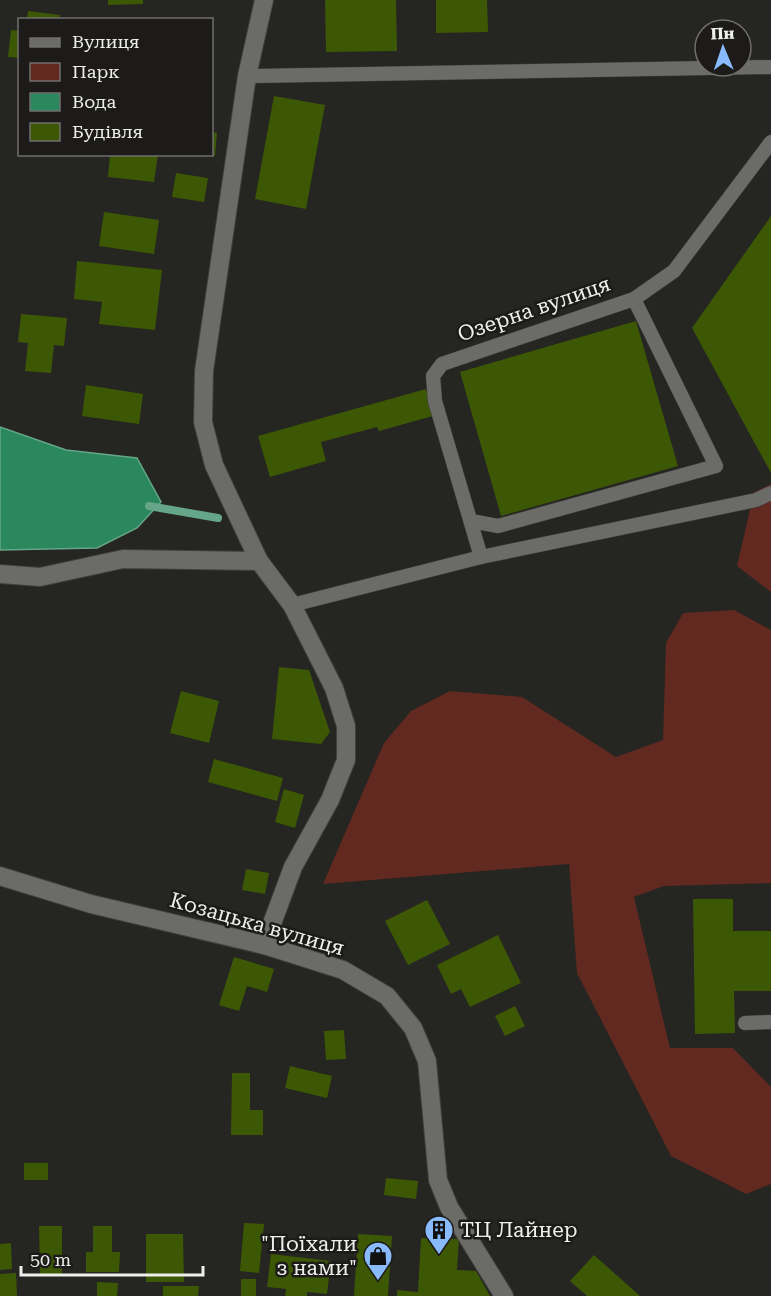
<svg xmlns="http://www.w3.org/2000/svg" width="771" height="1296" viewBox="0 0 771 1296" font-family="'Roboto Serif',serif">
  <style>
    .green { fill: #61291f }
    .water { fill: #2b875d; stroke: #66a688; stroke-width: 1.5 }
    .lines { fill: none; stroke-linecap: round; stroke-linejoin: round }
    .stream { stroke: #66a688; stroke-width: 8 }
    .building { fill: #3d5804 }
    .lane-casing { stroke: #403f3d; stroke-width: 15 }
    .street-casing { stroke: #403f3d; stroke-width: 20 }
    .lane { stroke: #6b6b67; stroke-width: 14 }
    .street { stroke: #6b6b67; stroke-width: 18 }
    .labels { text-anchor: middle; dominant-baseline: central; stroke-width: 5; stroke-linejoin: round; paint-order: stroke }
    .street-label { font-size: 21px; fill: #eeeeec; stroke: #1c1b19 }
    .poi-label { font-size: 21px; fill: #eeeeec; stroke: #1c1b19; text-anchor: start }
  </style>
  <rect width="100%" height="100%" fill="#252522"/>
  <g class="green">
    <polygon points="771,484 771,592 737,566 754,492"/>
    <polygon points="734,610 771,630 771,883 664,886 634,897 670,1048 733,1048 771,1087 771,1184 746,1194 671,1156 577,973 569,864 323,884 384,743 411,711 450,691 522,697 616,757 663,740 666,643 683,613"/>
  </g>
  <polygon class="water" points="0,427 66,450 137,458 161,502 137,528 97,548 0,550"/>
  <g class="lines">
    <polyline class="stream" points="149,506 218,518"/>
  </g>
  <g class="building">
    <polygon points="108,0 143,0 143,4 108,5"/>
    <polygon points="325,0 396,0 397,51 326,52"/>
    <polygon points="436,0 487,0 488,32 436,33"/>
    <polygon points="28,11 60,15 59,20 27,20"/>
    <polygon points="11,30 20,31 20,58 8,57"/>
    <polygon points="274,96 325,105 306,209 255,199"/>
    <polygon points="212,132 217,133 215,156 212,156"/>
    <polygon points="110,154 158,154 154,182 108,177"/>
    <polygon points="176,173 208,178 204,202 172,197"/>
    <polygon points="104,212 159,220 154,254 99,246"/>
    <polygon points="771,216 771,473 692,328"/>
    <polygon points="77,261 162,270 155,330 99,324 102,302 74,299"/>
    <polygon points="21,314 67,318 64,346 54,345 51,373 25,371 28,343 18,342"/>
    <polygon points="636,321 678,466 501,516 460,372"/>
    <polygon points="86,385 143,394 139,424 82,416"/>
    <polygon points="426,389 433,416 379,431 377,427 321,442 326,461 270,477 258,436"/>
    <polygon points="279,667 309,670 330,732 321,744 272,739"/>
    <polygon points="181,691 219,701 209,743 170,733"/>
    <polygon points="214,759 283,778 277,801 208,782"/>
    <polygon points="284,789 304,795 295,828 275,822"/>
    <polygon points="246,869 269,873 265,894 242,890"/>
    <polygon points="693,899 733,899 733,931 771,931 771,991 734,991 735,1033 695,1034"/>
    <polygon points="427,900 450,944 408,965 385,921"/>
    <polygon points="498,935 521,983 470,1007 461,989 451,994 437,965"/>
    <polygon points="234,957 274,969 267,992 247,986 239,1011 219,1005"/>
    <polygon points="515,1006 525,1026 505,1036 495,1016"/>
    <polygon points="344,1030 346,1059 326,1060 324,1031"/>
    <polygon points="290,1066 332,1076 327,1098 285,1088"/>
    <polygon points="232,1073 250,1073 250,1110 263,1110 263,1135 231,1135"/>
    <rect x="24" y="1163" width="24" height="17"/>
    <polygon points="386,1178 418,1181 416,1199 384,1195"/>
    <polygon points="244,1223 264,1224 259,1273 240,1271"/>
    <polygon points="39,1226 62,1226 62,1274 40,1274"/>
    <polygon points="93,1226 112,1226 112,1252 120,1252 119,1272 86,1272 86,1252 93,1252"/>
    <polygon points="146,1234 183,1234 184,1282 146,1282"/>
    <polygon points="358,1234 392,1236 388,1296 354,1296"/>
    <polygon points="421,1238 459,1239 457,1270 476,1271 490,1296 397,1296 397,1290 418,1292"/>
    <polygon points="11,1243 12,1269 0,1270 0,1244"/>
    <polygon points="271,1254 331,1261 327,1294 307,1292 307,1296 285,1296 286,1289 267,1287"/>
    <polygon points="594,1255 640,1296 587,1296 570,1281"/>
    <polygon points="16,1273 17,1296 0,1296 0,1274"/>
    <rect x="241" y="1279" width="15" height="17"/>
    <polygon points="97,1282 118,1283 117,1296 97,1296"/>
    <polygon points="163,1286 199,1286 198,1296 163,1296"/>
  </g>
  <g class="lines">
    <g class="lane-casing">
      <g id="lane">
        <polyline points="247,76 771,67"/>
        <polyline points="471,521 498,526 716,466 634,299"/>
        <polyline points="481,557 435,401 433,376 442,364 634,299 674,271 771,142"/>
        <polyline points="292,605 481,557 756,500 771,493"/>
        <polyline points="745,1023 771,1022"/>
      </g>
    </g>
    <g class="street-casing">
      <g id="street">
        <polyline points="264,0 247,76 204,371 203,422 214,465 259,561 292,605 334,688 346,726 346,760 330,800 293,867 264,945"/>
        <polyline points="0,574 40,577 123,559 259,561"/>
        <polyline points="0,876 91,904 264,945 343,970 387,996 413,1028 427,1061 438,1180 449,1207 504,1296"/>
      </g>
    </g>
    <use href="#lane" class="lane"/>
    <use href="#street" class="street"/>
  </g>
  <defs>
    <g id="building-pin" transform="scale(1.5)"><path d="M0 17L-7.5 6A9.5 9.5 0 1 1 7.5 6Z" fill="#89bafc" stroke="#1c1b19"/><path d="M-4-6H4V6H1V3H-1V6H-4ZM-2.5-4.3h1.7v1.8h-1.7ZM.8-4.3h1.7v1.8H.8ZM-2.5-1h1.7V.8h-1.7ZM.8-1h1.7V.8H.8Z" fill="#111"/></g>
    <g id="shop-pin" transform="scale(1.5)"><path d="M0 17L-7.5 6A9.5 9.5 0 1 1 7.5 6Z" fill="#89bafc" stroke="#1c1b19"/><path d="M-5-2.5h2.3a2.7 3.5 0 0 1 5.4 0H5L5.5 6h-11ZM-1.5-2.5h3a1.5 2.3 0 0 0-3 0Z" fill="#111"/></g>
  </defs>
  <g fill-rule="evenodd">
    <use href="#building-pin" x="439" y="1230"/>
    <use href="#shop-pin" x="378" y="1256"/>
  </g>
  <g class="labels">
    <g class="street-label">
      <text transform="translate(534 309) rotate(-19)">Озерна вулиця</text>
      <text transform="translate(257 924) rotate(16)">Козацька вулиця</text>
    </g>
    <g class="poi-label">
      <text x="460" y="1230">ТЦ Лайнер</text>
      <text x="357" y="1244" text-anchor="end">"Поїхали<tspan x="357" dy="24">з нами"</tspan></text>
    </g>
  </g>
  <rect x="18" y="18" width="195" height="138" fill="#1c1b19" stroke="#706f6d" stroke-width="1.5"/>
  <rect x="30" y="38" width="30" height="9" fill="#6b6b67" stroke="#706f6d" stroke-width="1.5"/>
  <text x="72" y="48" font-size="18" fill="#eeeeec">Вулиця</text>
  <rect x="30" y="63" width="30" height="18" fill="#61291f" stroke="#706f6d" stroke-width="1.5"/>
  <text x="72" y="78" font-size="18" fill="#eeeeec">Парк</text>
  <rect x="30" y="93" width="30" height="18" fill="#2b875d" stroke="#706f6d" stroke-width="1.5"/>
  <text x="72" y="108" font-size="18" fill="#eeeeec">Вода</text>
  <rect x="30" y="123" width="30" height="18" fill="#3d5804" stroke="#706f6d" stroke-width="1.5"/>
  <text x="72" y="138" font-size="18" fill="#eeeeec">Будівля</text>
  <g transform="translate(723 48) rotate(358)"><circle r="28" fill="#1c1b19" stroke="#706f6d" stroke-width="1.5"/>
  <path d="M0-4.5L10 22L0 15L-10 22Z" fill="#89bafc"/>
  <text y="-9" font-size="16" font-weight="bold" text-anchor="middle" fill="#eeeeec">Пн</text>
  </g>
  <path d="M21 1266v9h182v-9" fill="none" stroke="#eeeeec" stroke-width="3"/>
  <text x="30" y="1266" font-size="18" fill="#eeeeec" stroke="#1c1b19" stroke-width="4.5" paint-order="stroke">50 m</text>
</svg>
